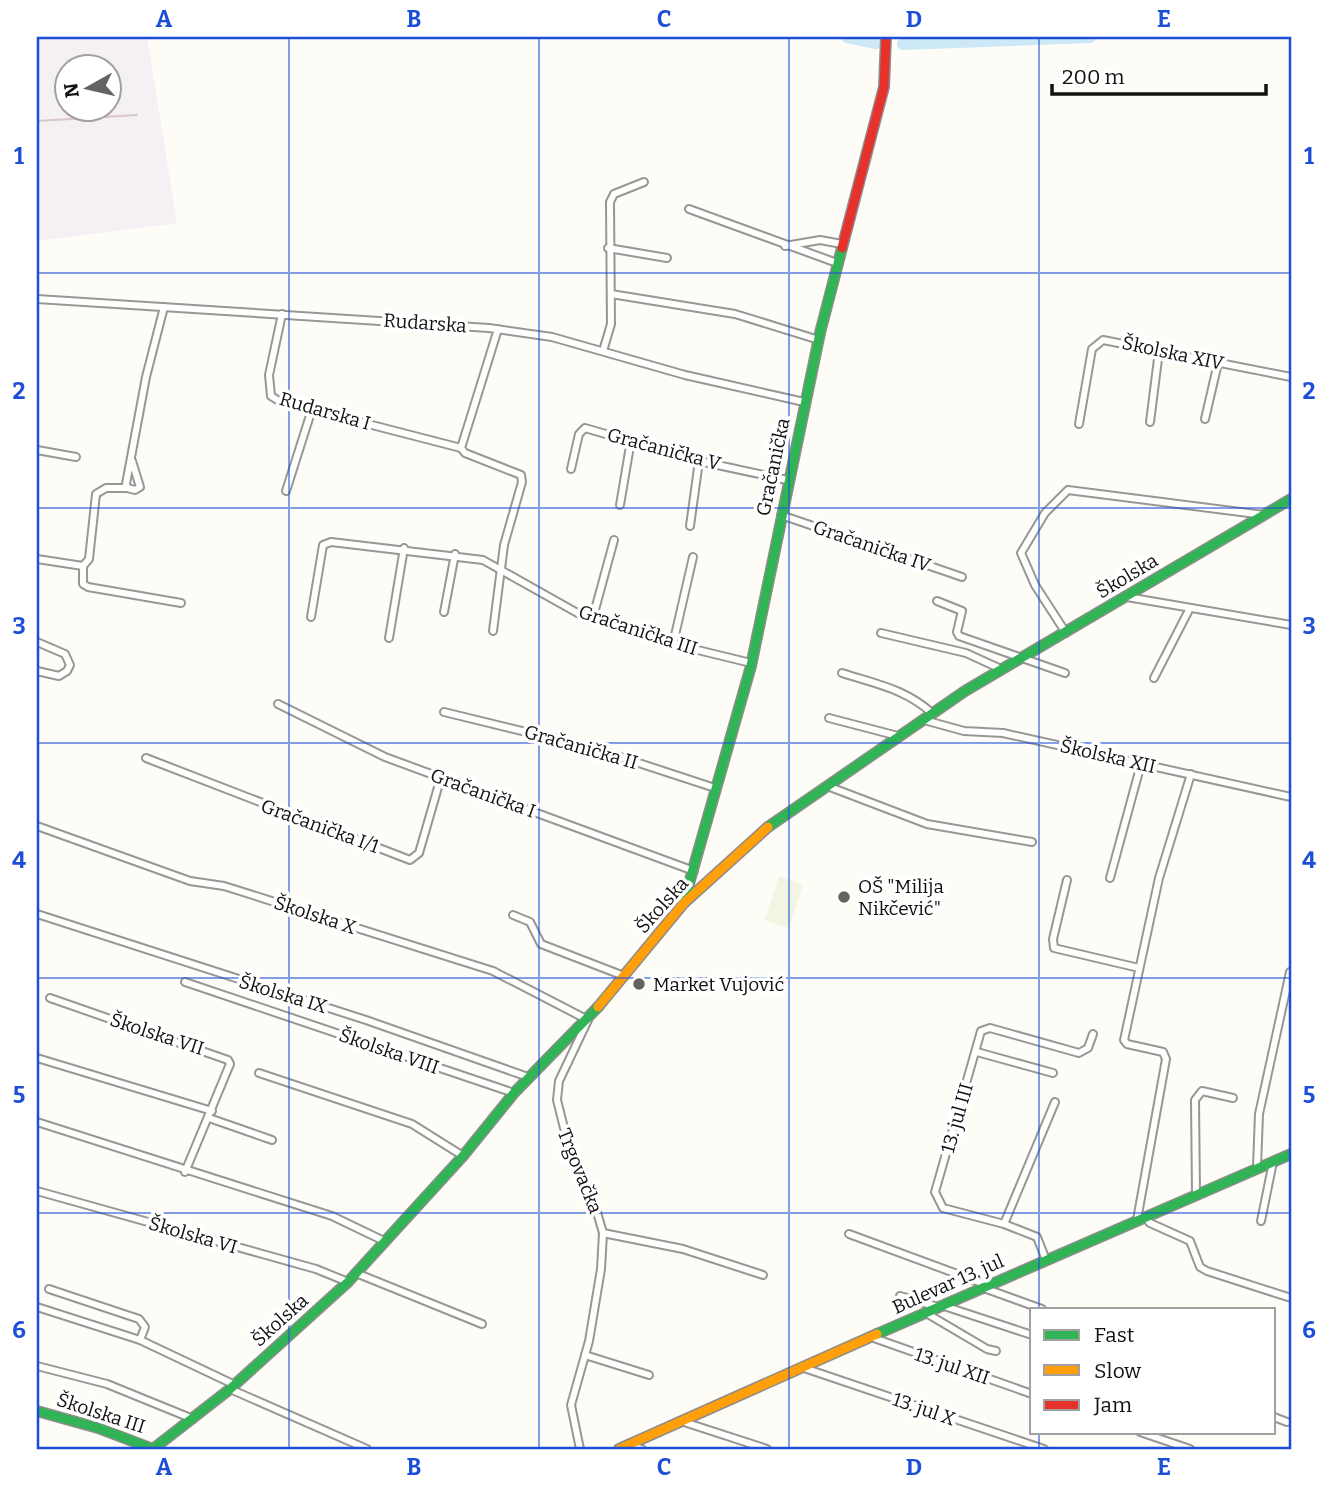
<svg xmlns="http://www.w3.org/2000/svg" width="1328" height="1486" viewBox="0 0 1328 1486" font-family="Bitter,serif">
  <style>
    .industrial { fill: #f5f0f3; fill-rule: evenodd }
    .pitch { fill: #f0f6e1 }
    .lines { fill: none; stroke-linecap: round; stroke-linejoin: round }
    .river { stroke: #cde8f7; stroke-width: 12 }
    .street-casing { stroke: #979795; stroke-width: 10 }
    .fast-casing { stroke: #8e8d8b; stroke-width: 12 }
    .slow-casing { stroke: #8e8d8b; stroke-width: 12 }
    .jam-casing { stroke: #8e8d8b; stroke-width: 12 }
    .street { stroke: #fffffe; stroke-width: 6 }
    .fast { stroke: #30b455; stroke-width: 9 }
    .slow { stroke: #ff9f0a; stroke-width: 9 }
    .jam { stroke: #e5322d; stroke-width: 9 }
    .rail { stroke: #d9c6c7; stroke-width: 2 }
    .grid { fill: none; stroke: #1d4ed8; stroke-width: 2; stroke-opacity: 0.55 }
    .poi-dot { fill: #646362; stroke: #fff; stroke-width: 2.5 }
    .labels { text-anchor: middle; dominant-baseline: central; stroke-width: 7; stroke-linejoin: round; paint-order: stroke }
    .street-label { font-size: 19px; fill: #111; stroke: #fff }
    .poi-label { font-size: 19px; fill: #111; stroke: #fff; text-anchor: start }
    .neatline { fill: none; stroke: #1d4ed8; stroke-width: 2.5 }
    .grid-label { font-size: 23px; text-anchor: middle; font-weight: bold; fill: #1d4ed8 }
  </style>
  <rect width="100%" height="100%" fill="#fdfcf7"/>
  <path class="industrial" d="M37,37H147L177,223L37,241ZM66,66H108V108H66Z"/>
  <polygon class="pitch" points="779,876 803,884 789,928 765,920"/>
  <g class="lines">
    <g class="river">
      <polyline points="847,37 876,43"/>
      <polyline points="903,44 1090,37"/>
    </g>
    <g class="street-casing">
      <g id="street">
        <polyline points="689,209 837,263"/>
        <polyline points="785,246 820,240 842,244"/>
        <polyline points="608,248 667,258"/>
        <polyline points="611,294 735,314 819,340"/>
        <polyline points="37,299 489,328 552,337 685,375 804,402"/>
        <polyline points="282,314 269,375 271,396 279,401 461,448"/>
        <polyline points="603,351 611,324 610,202 614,194 644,182"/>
        <polyline points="1205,419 1218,363"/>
        <polyline points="1150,422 1159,351"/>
        <polyline points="1079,424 1092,349 1103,340 1291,377"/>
        <polyline points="37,450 76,457"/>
        <polyline points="132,461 140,487 135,490 127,488 126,484 146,377 164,307"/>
        <polyline points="571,469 579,434 585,428 699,461 787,480"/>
        <polyline points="286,491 312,409"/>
        <polyline points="620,505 631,440"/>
        <polyline points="781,515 962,577"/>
        <polyline points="690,526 699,461"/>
        <polyline points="37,559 83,566 83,584 88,587 181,603"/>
        <polyline points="83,566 89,559 96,494 106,488 127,488"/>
        <polyline points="1127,597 1291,625"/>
        <polyline points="937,601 962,611 957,632 959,636 1065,673"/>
        <polyline points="444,612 455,554"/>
        <polyline points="311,617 323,545 331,542 483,560 581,615 673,644 751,663"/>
        <polyline points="593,617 614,540"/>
        <polyline points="493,631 504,545 522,482 521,475 465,453 461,448 498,329"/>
        <polyline points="881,633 966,653 1001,669"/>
        <polyline points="1066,633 1035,585 1021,553 1045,513 1068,490 1264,515"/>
        <polyline points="389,638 404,548"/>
        <polyline points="37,642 65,654 70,665 67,671 59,676 37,671"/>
        <polyline points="673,644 693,557"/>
        <path d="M842,673C876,684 906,689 933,714"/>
        <polyline points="1154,678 1190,608"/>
        <polyline points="278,704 385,757 694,871"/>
        <polyline points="444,712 596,749 715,788"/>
        <polyline points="829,718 898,736"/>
        <polyline points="924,720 964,731 1003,733 1291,797"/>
        <polyline points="146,758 410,860 419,853 441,777"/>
        <polyline points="830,787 927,824 1032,842"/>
        <polyline points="37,826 190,881 224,886 493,971 588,1020 559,1081 557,1100 571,1156 596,1209 603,1233 601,1269 589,1341 571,1405 580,1449"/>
        <polyline points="1110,878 1141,764"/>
        <polyline points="1067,880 1053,939 1054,948 1139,968"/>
        <polyline points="37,914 366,1020 528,1077"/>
        <polyline points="513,915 530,922 541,944 624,976"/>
        <polyline points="185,982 514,1093"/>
        <polyline points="50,998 228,1060 230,1064 185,1172"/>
        <polyline points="977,1052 1053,1073"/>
        <polyline points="37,1058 212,1111"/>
        <polyline points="259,1073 412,1124 463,1156"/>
        <polyline points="209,1118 272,1140"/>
        <polyline points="37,1122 332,1216 384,1241"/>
        <polyline points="1257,1167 1259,1114 1290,972"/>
        <polyline points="37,1191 316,1269 348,1282"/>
        <polyline points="1196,1194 1195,1100 1202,1091 1233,1098"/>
        <polyline points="1145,1217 1150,1223 1190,1241 1200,1267 1207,1271 1291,1298"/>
        <polyline points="1137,1220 1166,1059 1163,1052 1127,1044 1124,1040 1159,878 1191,774"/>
        <polyline points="1261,1221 1273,1162"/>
        <polyline points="1004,1224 1055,1102"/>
        <polyline points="603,1233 683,1249 763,1275"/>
        <polyline points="849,1234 987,1285"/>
        <polyline points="1046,1260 1037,1237 1004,1224 943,1208 935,1192 981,1031 990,1028 1079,1053 1088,1048 1093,1034"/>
        <polyline points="356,1273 482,1324"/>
        <polyline points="981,1287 1042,1309"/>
        <polyline points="49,1289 139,1319 145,1327 140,1340 235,1385"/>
        <polyline points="900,1296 938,1307"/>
        <polyline points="944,1306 1032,1335"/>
        <polyline points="37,1307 140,1340"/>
        <polyline points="926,1313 987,1349 996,1351"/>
        <polyline points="871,1337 1032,1394"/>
        <polyline points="585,1355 649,1375"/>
        <polyline points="37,1366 107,1384 193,1419"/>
        <polyline points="804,1368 1044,1449"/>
        <polyline points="230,1389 367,1449"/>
        <polyline points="1274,1417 1287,1422"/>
        <polyline points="684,1422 767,1449"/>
        <polyline points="1140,1432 1190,1449"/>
        <polyline points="629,1445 642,1449"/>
      </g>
    </g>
    <g class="fast-casing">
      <g id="fast">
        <polyline points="768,827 965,691 1291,499"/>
        <polyline points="684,901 751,666 820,333 842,248"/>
        <polyline points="877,1334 1291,1154"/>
        <polyline points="37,1411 98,1428 153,1449 230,1389 348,1282 463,1156 514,1093 598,1007"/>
      </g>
    </g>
    <g class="slow-casing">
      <g id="slow">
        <polyline points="598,1007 684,903 768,827"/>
        <polyline points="619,1449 877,1334"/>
      </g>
    </g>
    <g class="jam-casing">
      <polyline id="jam" points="842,248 884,87 886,37"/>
    </g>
    <use href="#street" class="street"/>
    <use href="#fast" class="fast"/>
    <use href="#slow" class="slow"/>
    <use href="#jam" class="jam"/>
    <polyline class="rail" points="37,121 137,115"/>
  </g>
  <path class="grid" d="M289,37V1449M539,37V1449M789,37V1449M1039,37V1309M37,273H1291M37,508H1291M37,743H1291M37,978H1291M37,1213H1291M1039,1432V1449"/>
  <g class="poi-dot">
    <circle cx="844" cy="897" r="7"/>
    <circle cx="639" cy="984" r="7"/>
  </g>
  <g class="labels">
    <g class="street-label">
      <text transform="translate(425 323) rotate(4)">Rudarska</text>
      <text transform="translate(1173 353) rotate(12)">Školska XIV</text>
      <text transform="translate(325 411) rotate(16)">Rudarska I</text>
      <text transform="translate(664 449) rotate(15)">Gračanička V</text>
      <text transform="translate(773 467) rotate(-78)">Gračanička</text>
      <text transform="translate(872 546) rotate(19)">Gračanička IV</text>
      <text transform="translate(1127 576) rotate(-31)">Školska</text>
      <text transform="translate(638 630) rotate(18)">Gračanička III</text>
      <text transform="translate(581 747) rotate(16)">Gračanička II</text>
      <text transform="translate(1108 756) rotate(13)">Školska XII</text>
      <text transform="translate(483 793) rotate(20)">Gračanička I</text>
      <text transform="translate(320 826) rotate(20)">Gračanička I/1</text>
      <text transform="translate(662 905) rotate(-48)">Školska</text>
      <text transform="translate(315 915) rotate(18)">Školska X</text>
      <text transform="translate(283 994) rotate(17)">Školska IX</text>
      <text transform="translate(157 1034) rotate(18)">Školska VII</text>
      <text transform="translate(389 1051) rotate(19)">Školska VIII</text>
      <text transform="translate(957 1118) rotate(-74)">13. jul III</text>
      <text transform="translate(580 1171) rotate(68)">Trgovačka</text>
      <text transform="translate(193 1235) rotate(16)">Školska VI</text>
      <text transform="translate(948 1284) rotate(-24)">Bulevar 13. jul</text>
      <text transform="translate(280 1320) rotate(-42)">Školska</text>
      <text transform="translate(952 1366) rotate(19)">13. jul XII</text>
      <text transform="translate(924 1409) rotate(19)">13. jul X</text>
      <text transform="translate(101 1413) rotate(18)">Školska III</text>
    </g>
    <g class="poi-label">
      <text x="858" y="886">OŠ "Milija<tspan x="858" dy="22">Nikčević"</tspan></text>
      <text x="653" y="984">Market Vujović</text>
    </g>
  </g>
  <rect width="1328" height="1486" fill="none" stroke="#ffffff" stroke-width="77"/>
  <rect x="1030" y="1308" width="245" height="126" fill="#ffffff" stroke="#a0a0a0" stroke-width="2"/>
  <rect x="1044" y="1330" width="35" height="10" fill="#30b455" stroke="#a0a0a0" stroke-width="2"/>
  <text x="1094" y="1342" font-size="21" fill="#111111">Fast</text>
  <rect x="1044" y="1365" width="35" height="10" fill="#ff9f0a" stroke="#a0a0a0" stroke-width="2"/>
  <text x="1094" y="1378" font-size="21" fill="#111111">Slow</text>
  <rect x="1044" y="1400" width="35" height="10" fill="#e5322d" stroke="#a0a0a0" stroke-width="2"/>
  <text x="1094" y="1412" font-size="21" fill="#111111">Jam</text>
  <g transform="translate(88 88) rotate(262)"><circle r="33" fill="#ffffff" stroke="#a0a0a0" stroke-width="2"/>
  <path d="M0-5L12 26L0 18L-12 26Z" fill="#646362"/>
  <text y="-10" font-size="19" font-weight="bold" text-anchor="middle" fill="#111111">N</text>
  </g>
  <path d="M1052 84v10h214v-10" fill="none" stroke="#111111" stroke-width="3.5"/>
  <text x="1062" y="84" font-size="21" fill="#111111" stroke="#ffffff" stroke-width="5" paint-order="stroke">200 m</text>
  <rect x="38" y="38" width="1252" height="1410" class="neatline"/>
  <g class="grid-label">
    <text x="164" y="27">A</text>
    <text x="414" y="27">B</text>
    <text x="664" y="27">C</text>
    <text x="914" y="27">D</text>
    <text x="1164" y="27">E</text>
    <text x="19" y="164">1</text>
    <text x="1309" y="164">1</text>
    <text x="19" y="399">2</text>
    <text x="1309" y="399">2</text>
    <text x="19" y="634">3</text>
    <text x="1309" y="634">3</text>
    <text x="19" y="868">4</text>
    <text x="1309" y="868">4</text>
    <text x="19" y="1103">5</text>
    <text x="1309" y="1103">5</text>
    <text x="19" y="1338">6</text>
    <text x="1309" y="1338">6</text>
    <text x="164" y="1475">A</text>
    <text x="414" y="1475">B</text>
    <text x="664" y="1475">C</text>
    <text x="914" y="1475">D</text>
    <text x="1164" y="1475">E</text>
  </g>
</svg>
